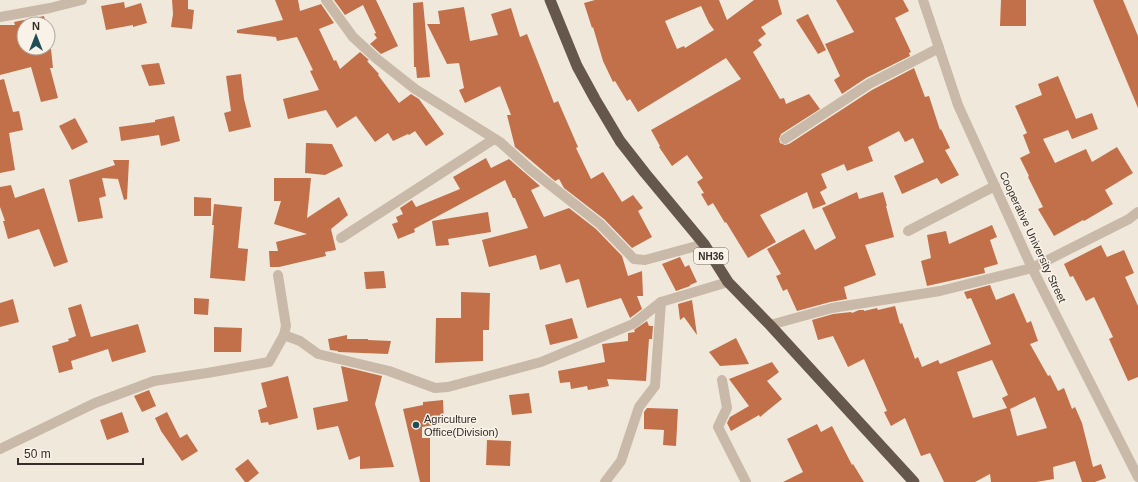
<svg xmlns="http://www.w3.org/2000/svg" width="1138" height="482" viewBox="0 0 1138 482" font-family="Arial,sans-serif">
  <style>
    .building { fill: #c1704a; fill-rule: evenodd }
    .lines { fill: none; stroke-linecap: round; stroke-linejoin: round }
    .minor { stroke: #c8b9a8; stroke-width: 10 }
    .tertiary { stroke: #c8b9a8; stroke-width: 10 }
    .trunk { stroke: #66574c; stroke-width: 11 }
    .poi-dot { fill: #1f4d55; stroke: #f9f2e8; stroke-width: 1.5 }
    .labels { text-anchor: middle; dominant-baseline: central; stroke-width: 3; stroke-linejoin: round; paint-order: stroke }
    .shield { fill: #f9f2e8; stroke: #706862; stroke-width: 1 }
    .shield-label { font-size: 10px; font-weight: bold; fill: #352d28 }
    .street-label { font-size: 11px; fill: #352d28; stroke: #f9f2e8 }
    .poi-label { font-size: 11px; fill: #352d28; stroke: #f9f2e8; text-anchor: start }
  </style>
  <rect width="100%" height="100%" fill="#f1e8dc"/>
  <g class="building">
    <polygon points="172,0 188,0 188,9 194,10 192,29 171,27 173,14"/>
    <polygon points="275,0 298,0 300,11 321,4 334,23 319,29 334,61 336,60 340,69 360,52 369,60 367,61 379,74 378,75 399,103 411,94 419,99 444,134 426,146 415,131 409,135 408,134 393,141 388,133 375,142 356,116 337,128 326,110 288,119 283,99 319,90 310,71 313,70 297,37 277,41 276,37 237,33 237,30 283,20"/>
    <polygon points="334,0 376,0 398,46 381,54 370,44 377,38 374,34 376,33 363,5 345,15"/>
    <path d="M595,0H719L727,20L754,0H778L782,14L761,27L766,34L758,40L762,45L753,52L780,99L784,98L786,104L809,94L820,109L781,134L779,139L780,143L785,145L789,144L872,90L914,68L925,97L929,96L940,130L941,129L950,148L945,150L959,175L941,184L937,178L902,194L894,176L924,162L913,138L905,142L899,131L868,147L873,161L847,171L844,164L821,174L827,188L820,192L826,204L813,209L807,192L760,215L776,242L748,258L726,222L725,223L713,203L708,206L701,194L704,193L697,182L703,178L687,155L672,166L659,147L660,146L651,130L741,79L726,58L638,112L630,99L627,101L615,81L613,82L603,61L593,27L592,28L584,3ZM701,6L709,23L714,30L685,48L684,46L677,49L665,21Z"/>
    <polygon points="836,0 903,0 909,11 895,18 911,52 909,53 910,56 866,78 842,94 834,80 840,76 825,44 854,32"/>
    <polygon points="1001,0 1026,0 1026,26 1000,26"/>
    <polygon points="1093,0 1123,0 1138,36 1138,108"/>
    <polygon points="124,2 125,8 141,3 147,23 133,27 133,25 106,30 101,6"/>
    <polygon points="423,2 430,77 417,78 416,67 414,67 413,3"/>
    <polygon points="464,7 470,41 498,35 491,14 511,8 520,37 527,34 554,103 558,101 578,147 576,148 591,179 603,172 622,202 633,195 643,208 638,211 652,237 632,248 604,219 564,188 559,179 555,181 515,147 507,115 511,115 500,86 465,103 459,90 464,88 459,63 447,64 427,24 440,24 438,11"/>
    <polygon points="808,14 826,50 818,54 796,20"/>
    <polygon points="44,16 46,24 24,24 24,48 48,48 48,42 49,49 51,49 53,68 50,68 58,98 41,102 31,67 0,75 0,25 15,25 14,22"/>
    <polygon points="159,63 165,84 149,86 141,65"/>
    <polygon points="241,74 244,99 251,127 229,132 224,113 231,111 226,76"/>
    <polygon points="1058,76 1076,119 1092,113 1098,129 1072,139 1068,130 1043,139 1055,163 1086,149 1092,162 1117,147 1133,173 1105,190 1113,204 1084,221 1083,220 1054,236 1038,209 1043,207 1028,177 1029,176 1020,158 1030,153 1023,135 1027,133 1015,106 1042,95 1038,84"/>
    <polygon points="4,79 13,112 19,111 23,130 9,133 15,170 0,173 0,80"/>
    <polygon points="174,116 180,141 161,146 159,135 121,141 119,127 155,122 155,120"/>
    <polygon points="75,118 88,142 72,150 59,126"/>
    <polygon points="306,143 332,144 343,166 325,175 305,173"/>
    <polygon points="486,158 491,168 509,159 540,186 531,190 544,217 569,208 596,229 622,256 628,276 642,271 643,296 637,296 642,309 630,318 621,298 587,308 579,279 566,283 560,264 540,270 536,255 489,267 482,240 528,228 515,198 513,198 505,180 414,229 415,232 398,239 392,224 398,222 396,217 403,214 400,208 412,200 416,207 460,189 453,177"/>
    <polygon points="113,160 129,160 127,199 124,200 118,179 102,178 106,196 99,198 103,218 78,222 69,180 115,165"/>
    <polygon points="274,178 311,178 307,218 339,197 348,215 331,229 336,250 325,252 326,256 279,267 270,267 269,251 278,251 276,242 307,234 274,224 281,201 274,201"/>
    <polygon points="11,185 15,198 44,188 68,262 54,267 39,229 8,239 3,221 5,221 0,207 0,187"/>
    <polygon points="857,192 859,199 883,192 887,206 886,206 894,237 865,245 876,275 844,287 847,299 830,302 797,311 787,289 783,291 776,276 781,274 767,249 804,229 815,250 836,238 822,208"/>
    <polygon points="194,197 211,198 211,216 194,216"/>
    <polygon points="214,204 242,207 238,248 248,249 245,281 210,278 214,225 212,225"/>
    <polygon points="488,212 491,232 448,239 449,245 436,246 432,221"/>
    <polygon points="992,225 997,237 990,240 998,264 984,268 985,273 927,286 921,261 931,258 927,235 946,231 949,244"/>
    <polygon points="1101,245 1107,257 1124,250 1134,273 1125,277 1138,306 1138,377 1128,381 1109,339 1113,337 1094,297 1086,301 1073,276 1070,277 1064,264"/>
    <polygon points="680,257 685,267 689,265 697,282 690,285 690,286 676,291 662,264"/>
    <polygon points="384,271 386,288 366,289 364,272"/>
    <path d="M990,285L996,300L1014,293L1027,323L1031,321L1038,341L1030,344L1048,376L1050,375L1058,391L1064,388L1072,409L1075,407L1082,423L1093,467L1101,464L1106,478L1095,482H1082L1075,461L1053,467L1054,479L1036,482H991L990,474L975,482H944L930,453L921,456L905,418L891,426L884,412L887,411L864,359L848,367L833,336L818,340L812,320L833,314L851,312L852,313L859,310H864V311L877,308L878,310L895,306L900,324L902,323L915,359L918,357L922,367L938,360L940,364L991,344L971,298L967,299L964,292ZM992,360L1008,395L1002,398L1007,408L973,418L957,372ZM1035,397L1047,428L1017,436L1010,409Z"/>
    <polygon points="461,292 490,293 489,330 483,330 483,361 435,363 436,318 461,318"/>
    <polygon points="194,298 209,299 208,315 194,314"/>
    <polygon points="13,299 19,322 0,327 0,303"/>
    <polygon points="692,300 697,335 684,317 680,320 678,304"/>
    <polygon points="81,304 91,337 138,324 146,352 112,362 108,349 71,361 73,369 59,373 52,346 69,341 68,339 76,336 68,308"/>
    <polygon points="572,318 578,338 550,345 545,325"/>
    <polygon points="647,321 649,326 653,326 652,339 649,339 646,381 607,379 609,386 588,390 587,386 571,389 570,382 560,383 558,371 605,362 602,344 628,341 628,333 635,332 634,330"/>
    <polygon points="214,327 242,328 241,352 214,352"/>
    <polygon points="347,335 347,339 368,339 368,340 391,341 388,354 338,352 338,351 330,350 328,339"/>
    <polygon points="736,338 749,364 720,366 709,352"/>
    <polygon points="772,362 779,372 767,381 782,399 760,417 759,415 731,431 727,423 730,417 749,406 729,379"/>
    <polygon points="341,366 382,376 375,404 394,467 360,469 360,456 349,460 338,426 317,430 313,408 348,401"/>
    <polygon points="288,376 298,418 269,425 268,422 261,423 258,410 267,407 261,383"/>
    <polygon points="149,390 156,406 142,412 134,396"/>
    <polygon points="529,393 532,413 512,415 509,395"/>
    <polygon points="443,400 444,422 439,422 440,424 422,427 422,438 430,438 430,482 420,482 403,409 423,405 423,402"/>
    <polygon points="647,408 678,409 676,446 663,445 664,430 644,429 644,412"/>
    <polygon points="122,412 129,432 107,440 100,420"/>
    <polygon points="167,412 180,438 187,434 198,451 182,461 161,431 155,418"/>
    <polygon points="817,424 821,432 832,426 852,465 853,464 864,482 783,482 803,472 787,439"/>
    <polygon points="487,440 511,441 510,466 486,465"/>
    <polygon points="248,459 259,473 248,482 245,482 235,469"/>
  </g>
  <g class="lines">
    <g class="minor">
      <polyline points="326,0 353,37 377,59 415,89 500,142 531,170 600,224 634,259 645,260 704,244"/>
      <polyline points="0,17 50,8 82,0"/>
      <polyline points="785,139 869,84 939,48"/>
      <polyline points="908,231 995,186"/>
      <polyline points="341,238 494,139"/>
      <polyline points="278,275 286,326 284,335 300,341 318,354 389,371 435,388 448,387 541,362 633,324 661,302 728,282"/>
      <polyline points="722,380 727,408 718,427 746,482"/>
      <polyline points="0,449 95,403 154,381 207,373 269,362 284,335"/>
      <polyline points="605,482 621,461 639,407 655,386 661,302"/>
    </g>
    <g class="tertiary">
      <polyline points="923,0 958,105 1032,268 1138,477"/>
      <polyline points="770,325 832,308 940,291 1032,268 1129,219 1138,212"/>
    </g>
    <polyline class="trunk" points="550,0 577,66 595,99 620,141 645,173 704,244 728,282 770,325 914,482"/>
  </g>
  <circle class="poi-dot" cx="416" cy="425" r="4"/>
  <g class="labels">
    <rect class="shield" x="694" y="248" width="34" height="16" rx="3"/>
    <g class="shield-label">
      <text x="711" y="256">NH36</text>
    </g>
    <g class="street-label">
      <text transform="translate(1033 237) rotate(65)">Cooperative University Street</text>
    </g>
    <g class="poi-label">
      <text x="424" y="419">Agriculture<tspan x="424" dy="13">Office(Division)</tspan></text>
    </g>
  </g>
  <g transform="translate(36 36)"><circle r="19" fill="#f9f2e8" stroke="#aba39b"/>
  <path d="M0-3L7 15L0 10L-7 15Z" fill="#1f4d55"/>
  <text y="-6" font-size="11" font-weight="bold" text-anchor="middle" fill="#352d28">N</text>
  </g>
  <path d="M18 458v6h125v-6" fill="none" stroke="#352d28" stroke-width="2"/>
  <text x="24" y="458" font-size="12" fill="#352d28" stroke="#f9f2e8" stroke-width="3" paint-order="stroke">50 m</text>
</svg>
